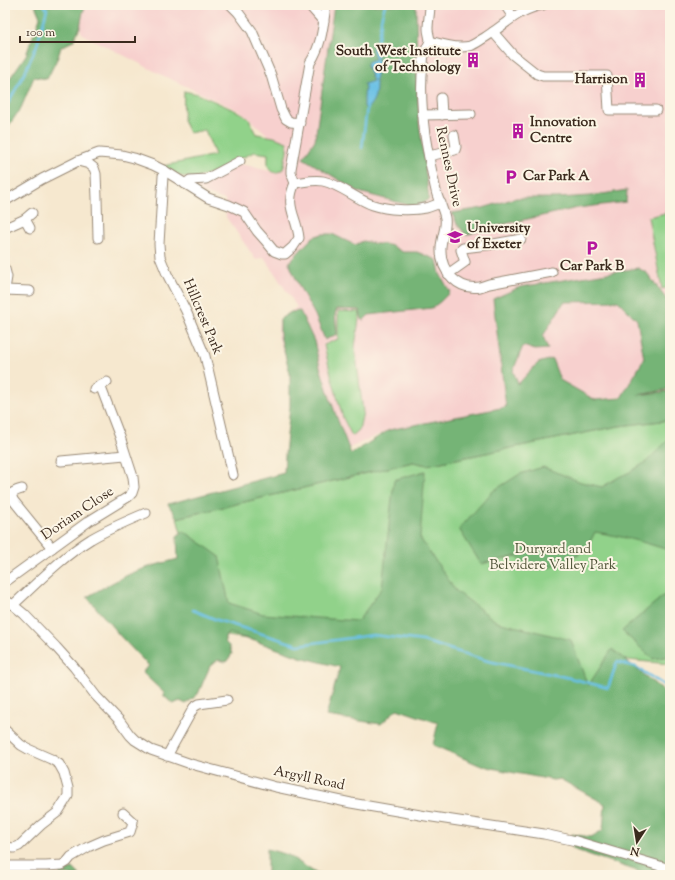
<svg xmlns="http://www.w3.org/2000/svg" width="675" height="880" viewBox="0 0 675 880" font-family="'Sorts Mill Goudy',serif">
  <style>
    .built { fill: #f7d0ce }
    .green { fill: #91d28a; stroke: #667e54 }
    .forest { fill: #74b476; stroke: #586f4a; fill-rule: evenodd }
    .water { fill: #68c0e5; stroke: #527582 }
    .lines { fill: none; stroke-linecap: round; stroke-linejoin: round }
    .stream { stroke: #68c0e5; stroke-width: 2.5 }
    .minor-casing { stroke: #988976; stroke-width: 11 }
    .minor { stroke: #fff; stroke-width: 9 }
    .labels { text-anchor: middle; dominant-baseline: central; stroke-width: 4; stroke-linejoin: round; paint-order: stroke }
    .poi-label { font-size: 14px; font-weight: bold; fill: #3b2a1e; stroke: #fcf5e5; text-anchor: start }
    .street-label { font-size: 14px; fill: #3b2a1e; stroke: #fcf5e5 }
    .park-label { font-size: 14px; fill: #505439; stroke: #fcf5e5 }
  </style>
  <rect width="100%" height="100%" fill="#fcf5e5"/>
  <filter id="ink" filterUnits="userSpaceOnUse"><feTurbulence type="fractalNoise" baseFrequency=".025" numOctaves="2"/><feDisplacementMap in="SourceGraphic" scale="8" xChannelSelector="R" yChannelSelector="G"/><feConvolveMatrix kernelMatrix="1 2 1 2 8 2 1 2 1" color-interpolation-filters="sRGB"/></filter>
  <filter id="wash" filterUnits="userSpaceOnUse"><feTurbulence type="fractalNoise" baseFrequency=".012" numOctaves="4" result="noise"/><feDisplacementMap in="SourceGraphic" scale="16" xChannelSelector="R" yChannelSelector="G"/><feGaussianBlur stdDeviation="0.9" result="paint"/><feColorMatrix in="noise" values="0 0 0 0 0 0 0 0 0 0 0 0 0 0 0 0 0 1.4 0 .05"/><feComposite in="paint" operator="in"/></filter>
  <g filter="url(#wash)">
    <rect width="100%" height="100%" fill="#f6e8cf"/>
    <polygon class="built" points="65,5 670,5 670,392 500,409 389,430 314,464 294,406 290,371 278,336 279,320 297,307 264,257 256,260 226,217 225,200 203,193 193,186 197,182 239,164 250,166 276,173 287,152 242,112 166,77 82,34 73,9"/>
    <g class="green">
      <path d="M184,91L198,94L243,114L249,119L257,134L274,137L287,142V152L283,169L276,173C266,170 268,163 268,154L254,152L244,157L233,161L221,169L195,179L180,176L163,166L215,155L205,130L189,133L183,120Z"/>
      <polygon points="670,212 670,287 662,289 648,217"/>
      <polygon points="338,311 360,312 355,347 363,412 359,430 352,436 343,418 331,375 324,345 338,339"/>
      <polygon points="670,420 670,664 617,659 611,691 565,681 299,648 188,629 177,536 181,533 177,518 413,462 427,465 619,426"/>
    </g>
    <g class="forest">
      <polygon points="35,5 86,5 83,12 80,27 73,41 61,47 58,57 47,79 34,77 21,108 5,131 5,88 10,78 26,55 40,17"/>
      <polygon points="334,5 416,5 417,72 419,121 429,199 416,207 359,192 303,158 315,140"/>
      <polygon points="627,190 626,202 578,208 491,227 466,235 457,224 452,213 483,208 516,198 558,198 590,196"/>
      <polygon points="322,234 332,234 355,245 363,241 377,244 383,244 393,246 397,249 403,252 417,252 437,260 440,274 450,292 441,301 432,308 369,315 363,321 361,317 360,310 337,309 335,314 337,334 325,340 315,315 300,288 289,263 292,259 313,237"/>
      <path d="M638,268L647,273L670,304V389L638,395L670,391V420L619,426L427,465L413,462L177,518L168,504L284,473L285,454L290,407V373L280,336V319L291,312L300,311L314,341L320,367L329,395L337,418L351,454L389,430L506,407L493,299L520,287ZM618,301L637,320L644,359L621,398L595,400L560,380L552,359L538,363L518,384L513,371L523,346L535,350L548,349L543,336L564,302Z"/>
      <path d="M670,438V553L668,550C644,542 620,536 595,532L589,544L579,554L551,567L533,570L517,556L481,564L459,529L493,491L520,474L543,467L581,482L602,487L619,477L630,472L646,462Z"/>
      <path d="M425,471L420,538L456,591L497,622L571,640L588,686L612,649L666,693L670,695V875H649L573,849L572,834L591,837L603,830L605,804L560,779L553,780L510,772L479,765L433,745L438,723L397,709L381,724L326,716L340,667L300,657L258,642L229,633L225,636V642L229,646L232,654L226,662L218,660L210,666L198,694L186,704L180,701L173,704L164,696V693L142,672L149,666L120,636L87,597C102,588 117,580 132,573C147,567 163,563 178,559L177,536L184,531L219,556L229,603L263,614L358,621L382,588L394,480Z"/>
      <polygon points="670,590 670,656 653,659 622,631"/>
      <polygon points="267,849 288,855 317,874 329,875 269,875 267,873"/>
      <polygon points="73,868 80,875 60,875 60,871"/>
    </g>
    <path class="water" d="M374,44L377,45L380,50L377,59L379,60L375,81L376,82C376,94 376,99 367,109L364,107V98L365,87L364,84L373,81L367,66V63L369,61L375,59L372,49Z"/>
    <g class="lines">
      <g class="stream">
        <polyline points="376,47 381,23 381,19 385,5"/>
        <polyline points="5,109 25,72 37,45 47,9 44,5"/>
        <polyline points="362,148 367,107"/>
        <polyline points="193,610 217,620 298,645 373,635 423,641 488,661 570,678 608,688 617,662 636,667 670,689"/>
      </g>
    </g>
  </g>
  <g filter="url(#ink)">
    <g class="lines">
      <g class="minor-casing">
        <g id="minor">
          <polyline points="231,5 238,12 252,31 271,75 281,109 286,119 291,122 300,123"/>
          <polyline points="309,5 324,22"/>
          <path d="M430,5C430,13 428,21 428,29C428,33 430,38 430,41C429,44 427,47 426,50C424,54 423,60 423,64C420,87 422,112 425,135C428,154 432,173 436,191C438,200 443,208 445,218C447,229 440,239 441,251C441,271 458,291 480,287C483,286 486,285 489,284L552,272"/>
          <polyline points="505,5 513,17"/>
          <polyline points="493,32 513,55 537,74 543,76 607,76 609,110 656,110"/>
          <path d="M430,41C440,44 459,49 470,46C475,44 479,41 484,38C504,26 518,9 543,5"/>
          <polyline points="441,98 442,115"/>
          <polyline points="423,115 471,114"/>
          <polyline points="429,156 455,150 456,147 454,135"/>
          <polyline points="78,161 89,164 94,168 96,174 97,198 98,238"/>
          <polyline points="165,171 163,176 159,244 160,257 167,274 186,311 205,356 233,475"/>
          <path d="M295,183C304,182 314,179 323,181C341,185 356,199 373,205C388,210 411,211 426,208C431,207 436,204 441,203"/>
          <polyline points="185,184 190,180 206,179 240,161"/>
          <path d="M5,201L42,179L78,161L99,153L122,155L134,158L153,165L165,171L208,198L229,205L244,212L257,231L265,240L274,251L282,254H285L293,247L299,238C297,216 284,207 295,183L291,173V169L310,63C322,44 323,27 326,5"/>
          <polyline points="25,219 30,228"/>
          <polyline points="5,228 25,219 32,213"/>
          <polyline points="5,269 7,277 5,289"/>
          <polyline points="448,274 465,262 461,250 463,248 488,245 521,239"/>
          <polyline points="5,290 30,291"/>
          <polyline points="94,389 107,382"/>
          <polyline points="61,461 125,455"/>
          <polyline points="11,494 13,500 52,548"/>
          <path d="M5,497C11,494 16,490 22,489"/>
          <polyline points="5,582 89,521 128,497 132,493 134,487 133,477 120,437 100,385"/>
          <polyline points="5,600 13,605 24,614 56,647 74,667 96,696 119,720 130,735 135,740 151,750 191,764 276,787 351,803 426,816 544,834 576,841 670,869"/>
          <path d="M13,605C38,582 62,557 91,539C108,529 127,521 146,513"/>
          <polyline points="5,730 21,745 28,749 51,759 59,764 64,773 68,788 68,796 58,812 41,825 19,846 14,848 5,847"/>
          <polyline points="167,756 194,707 199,704 227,700"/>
          <polyline points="5,866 46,866 62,865 67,862 71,857 88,847 104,840 130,832 133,822 123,813"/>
        </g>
      </g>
      <use href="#minor" class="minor"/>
    </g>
  </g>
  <defs>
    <g id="building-bare" transform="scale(1.2)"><path d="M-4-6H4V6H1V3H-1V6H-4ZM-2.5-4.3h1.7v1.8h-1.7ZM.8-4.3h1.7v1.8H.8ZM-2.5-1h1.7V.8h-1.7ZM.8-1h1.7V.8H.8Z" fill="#b5179e" stroke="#fcf5e5" stroke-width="2.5" paint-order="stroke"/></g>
    <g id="parking-bare" transform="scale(1.2)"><path d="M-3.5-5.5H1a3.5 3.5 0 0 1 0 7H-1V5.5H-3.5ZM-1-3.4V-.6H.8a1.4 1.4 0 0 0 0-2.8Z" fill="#b5179e" stroke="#fcf5e5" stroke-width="2.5" paint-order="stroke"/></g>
    <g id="university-bare" transform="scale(1.2)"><path d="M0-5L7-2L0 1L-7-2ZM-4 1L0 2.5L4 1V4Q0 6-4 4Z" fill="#b5179e" stroke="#fcf5e5" stroke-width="2.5" paint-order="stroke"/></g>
  </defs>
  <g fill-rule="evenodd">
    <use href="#building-bare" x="473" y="60"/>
    <use href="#building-bare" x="640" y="80"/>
    <use href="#building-bare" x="518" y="131"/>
    <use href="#parking-bare" x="511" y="177"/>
    <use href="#university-bare" x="455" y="237"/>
    <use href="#parking-bare" x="592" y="248"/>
  </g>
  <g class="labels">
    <g class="poi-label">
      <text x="461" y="52" text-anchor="end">South West Institute<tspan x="461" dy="16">of Technology</tspan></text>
      <text x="628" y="80" text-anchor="end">Harrison</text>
      <text x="530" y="123">Innovation<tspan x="530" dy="16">Centre</tspan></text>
      <text x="523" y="177">Car Park A</text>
      <text x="467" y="229">University<tspan x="467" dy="16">of Exeter</tspan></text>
      <text x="592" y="267" text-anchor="middle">Car Park B</text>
    </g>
    <g class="street-label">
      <text transform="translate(448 167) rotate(78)">Rennes Drive</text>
      <text transform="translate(202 317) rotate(67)">Hillcrest Park</text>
      <text transform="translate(78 514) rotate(-34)">Doriam Close</text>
      <text transform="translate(309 779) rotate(12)">Argyll Road</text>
    </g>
    <g class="park-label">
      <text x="553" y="550">Duryard and<tspan x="553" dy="16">Belvidere Valley Park</tspan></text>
    </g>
  </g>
  <rect width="675" height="880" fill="none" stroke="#fcf5e5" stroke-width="20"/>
  <g transform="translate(637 842) rotate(192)" stroke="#fcf5e5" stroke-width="3" paint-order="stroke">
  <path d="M0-3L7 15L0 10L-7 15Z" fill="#3b2a1e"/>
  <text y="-6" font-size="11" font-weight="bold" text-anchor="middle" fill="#3b2a1e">N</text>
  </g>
  <path d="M20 36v6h115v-6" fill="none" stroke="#3b2a1e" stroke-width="2"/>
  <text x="26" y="36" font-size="12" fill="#3b2a1e" stroke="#fcf5e5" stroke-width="3" paint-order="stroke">100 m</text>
</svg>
